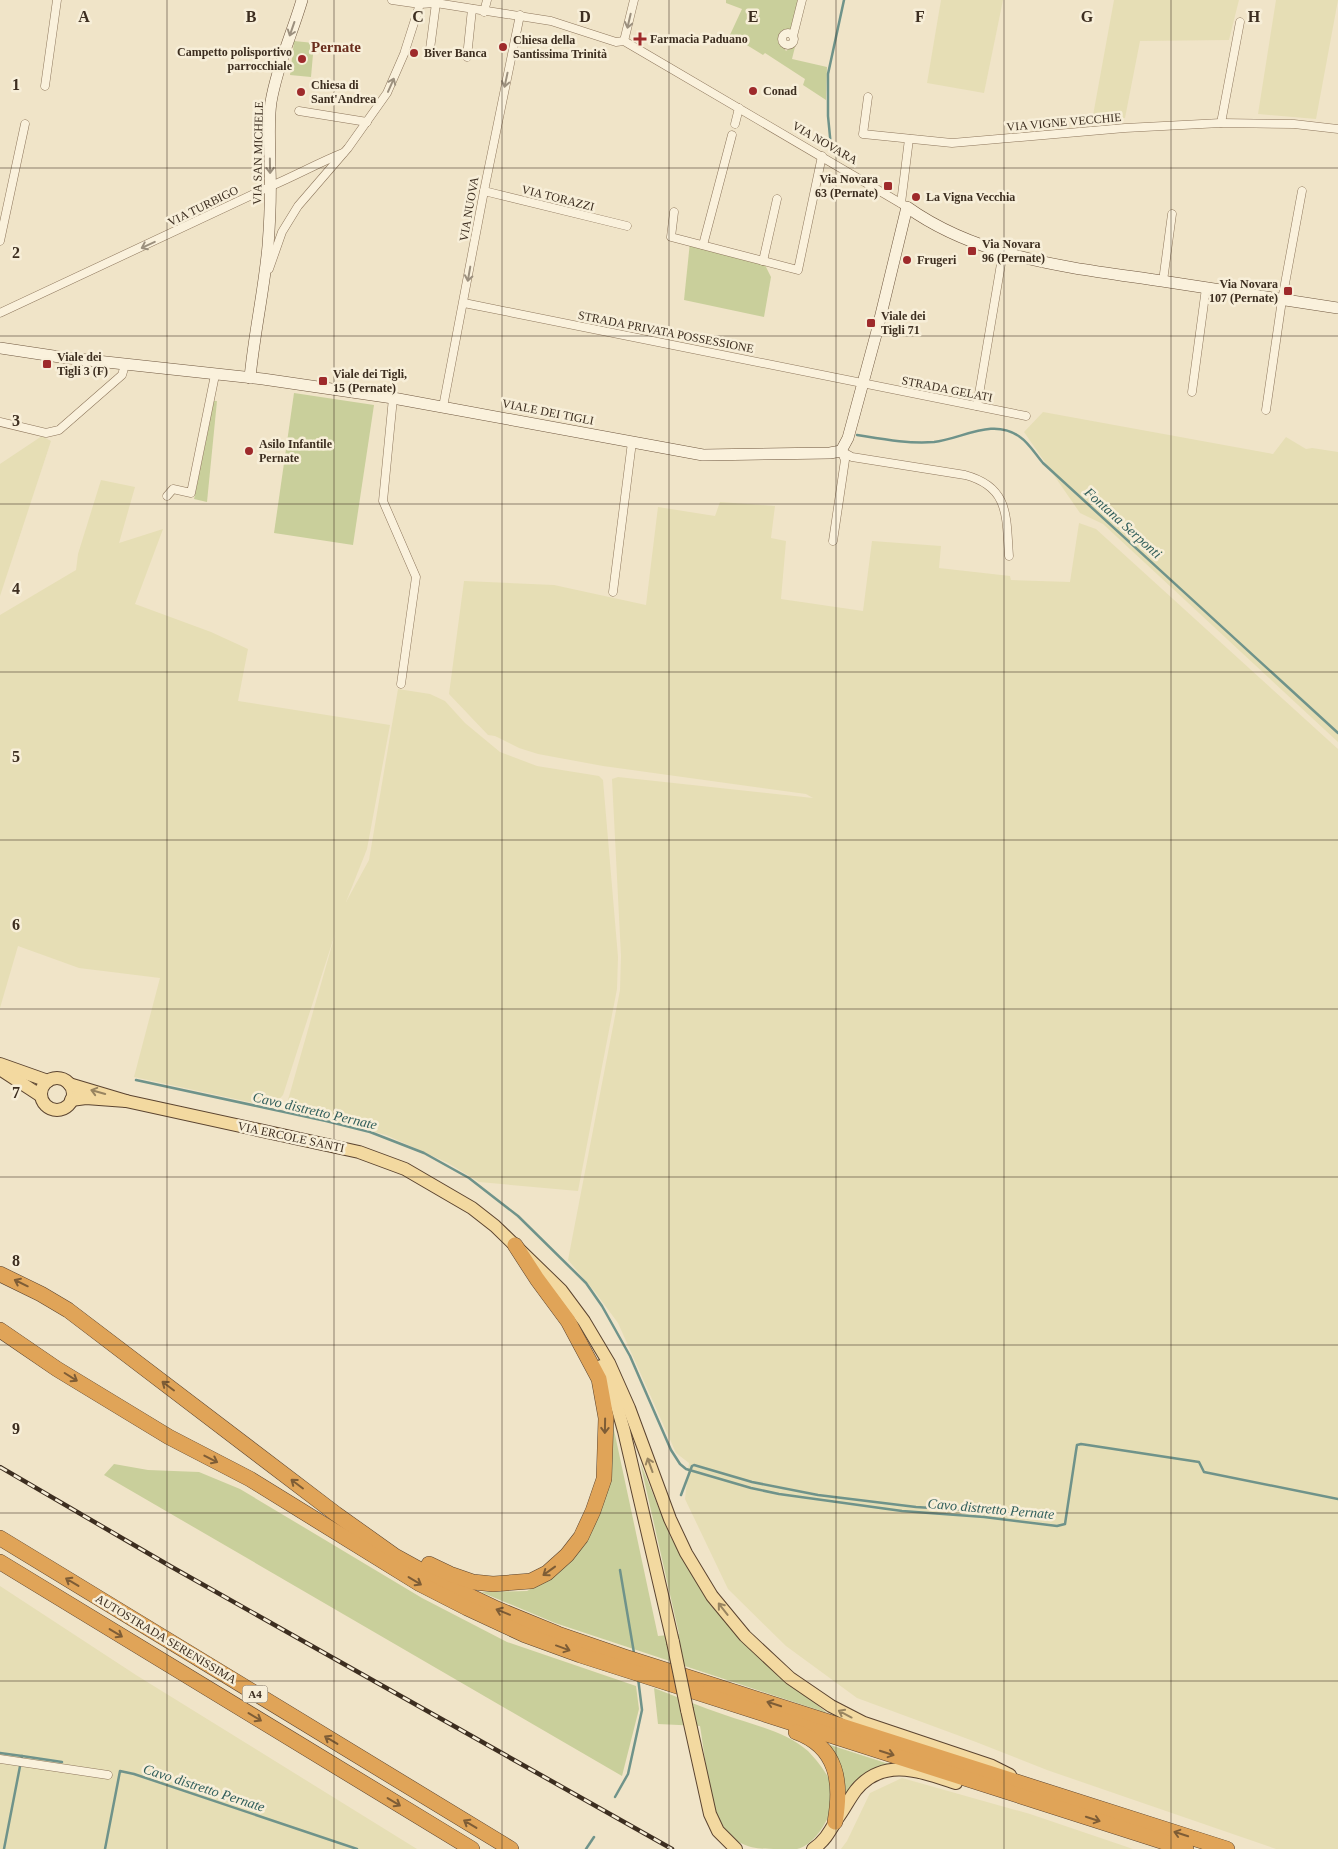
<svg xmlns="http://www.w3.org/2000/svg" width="1338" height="1849" viewBox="0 0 1338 1849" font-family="Georgia,serif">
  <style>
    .farmland { fill: #e6deb5 }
    .green { fill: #c9cf9b }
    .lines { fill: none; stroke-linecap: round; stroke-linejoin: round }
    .stream { stroke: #6f938a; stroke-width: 2.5 }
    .street-casing { stroke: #8d765c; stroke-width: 9 }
    .secondary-casing { stroke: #6f573f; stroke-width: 12 }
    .primary-casing { stroke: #5b4430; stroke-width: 14 }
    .highway-casing { stroke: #5b4430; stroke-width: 16 }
    .street { stroke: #faf1dc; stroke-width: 8 }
    .secondary { stroke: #faf1dc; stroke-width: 11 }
    .primary { stroke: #f3d9a0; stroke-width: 12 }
    .highway { stroke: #e0a458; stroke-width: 15 }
    .rail-casing { stroke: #3d2e20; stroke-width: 4.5 }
    .rail { stroke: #f7eed8; stroke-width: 2.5; stroke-dasharray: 8; stroke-linecap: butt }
    .primary-bridge-casing { stroke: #5b4430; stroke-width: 14; stroke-linecap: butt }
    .primary-bridge { stroke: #f3d9a0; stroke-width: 12 }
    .oneway { stroke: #9c907e }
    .oneway2 { stroke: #988460 }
    .oneway3 { stroke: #7e5d36 }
    .grid { fill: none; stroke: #3d2e20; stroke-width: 1; stroke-opacity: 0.55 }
    .poi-dot { fill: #9e2a2b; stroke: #f7eed8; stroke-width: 2 }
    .labels { text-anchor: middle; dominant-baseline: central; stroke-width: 5; stroke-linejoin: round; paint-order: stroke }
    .shield { fill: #f7eed8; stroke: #756857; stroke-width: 1 }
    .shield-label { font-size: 11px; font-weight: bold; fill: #3d2e20 }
    .poi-label { font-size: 12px; font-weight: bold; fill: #3d2e20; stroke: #f7eed8; text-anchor: start }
    .street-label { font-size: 12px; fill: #3d2e20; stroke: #f7eed8 }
    .water-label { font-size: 14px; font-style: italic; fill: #2f5d5a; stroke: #f7eed8 }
    .quarter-label { font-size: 15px; font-weight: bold; fill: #6b2e1e; stroke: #f7eed8 }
    .grid-label { font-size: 16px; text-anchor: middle; font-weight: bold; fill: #3d2e20; stroke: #f7eed8; stroke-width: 5; stroke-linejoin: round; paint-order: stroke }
  </style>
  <rect width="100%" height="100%" fill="#f0e4c8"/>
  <g class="farmland">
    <polygon points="941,0 1003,0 984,93 927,83"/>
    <polygon points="1114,0 1239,0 1229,40 1140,41 1125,118 1092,121"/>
    <polygon points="1276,0 1338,0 1316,119 1258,114"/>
    <polygon points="1043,412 1273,454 1286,437 1306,449 1312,448 1338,452 1338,742 1103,524 1080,513 1024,432"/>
    <polygon points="42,436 51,441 0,596 0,464"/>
    <polygon points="101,480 135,487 119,543 163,529 135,604 211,632 248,649 238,701 390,725 367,849 346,902 369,860 398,689 430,694 445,701 465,723 500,752 537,766 599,776 603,780 618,957 617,989 578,1191 479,1182 448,1163 386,1135 292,1111 286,1107 336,931 283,1095 272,1107 134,1077 160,978 79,968 18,946 0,1008 0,615 76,570 78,554"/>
    <polygon points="720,502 775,506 771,538 786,541 781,599 863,611 872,541 941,546 939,568 1010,576 1011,580 1070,582 1079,523 1096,529 1338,749 1338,1849 1276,1849 1047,1770 976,1742 857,1698 786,1646 728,1589 685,1499 689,1463 676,1453 618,1323 595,1292 568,1260 620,990 621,956 612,779 618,777 813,798 806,794 603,766 538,754 519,748 495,736 488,735 449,694 464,581 554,585 646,605 658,507 715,516"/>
    <polygon points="0,1586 136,1675 417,1849 0,1849"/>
    <polygon points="902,1778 1030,1814 1133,1849 841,1849 847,1841 870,1793"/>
  </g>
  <g class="green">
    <polygon points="726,0 798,0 791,30 781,31 778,39 786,51 796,43 792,59 827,67 826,100 803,85 805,79 765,53 763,55 737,39 729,37 742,9 726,3"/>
    <polygon points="294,41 314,43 311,77 290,75"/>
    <polygon points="690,242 763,261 771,277 764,317 684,300"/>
    <polygon points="294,393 374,405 353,545 274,533"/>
    <polygon points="214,401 217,401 207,502 194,499"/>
    <polygon points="611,1416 658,1636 679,1634 640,1462 670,1536 716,1611 753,1652 827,1713 555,1623 481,1592 527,1591 556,1575 584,1546 601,1509"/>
    <polygon points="114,1464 148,1470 199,1472 240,1489 422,1598 507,1642 636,1686 639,1709 622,1776 104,1475"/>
    <path d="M654,1688C678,1697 701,1707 725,1715C753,1725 785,1731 808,1751C816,1759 833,1780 834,1792C835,1811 817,1845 797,1849C791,1849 784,1849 778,1849C753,1849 738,1848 722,1825C710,1807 704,1750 700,1726L658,1724Z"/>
    <polygon points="824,1743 892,1765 845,1797"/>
  </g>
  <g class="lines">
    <g class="stream">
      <polyline points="844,0 828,74 828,116 831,147 834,151 854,164"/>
      <path d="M857,435C882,439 908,444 934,442C962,439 993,417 1020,437C1029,443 1036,455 1043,463L1338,733"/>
      <polyline points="136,1080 326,1121 370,1132 424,1153 469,1178 518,1216 586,1283 602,1306 630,1356 671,1450 680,1464 686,1469 751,1488 779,1494 902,1511 984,1517 1057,1526 1065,1524 1076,1451 1077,1445 1081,1444 1199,1462 1204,1472 1338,1499"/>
      <polyline points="681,1495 692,1466 694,1465 752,1482 818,1495 916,1507 963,1510"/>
      <polyline points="620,1570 634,1653"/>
      <polyline points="0,1753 22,1756 4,1849"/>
      <polyline points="22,1756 62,1762"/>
      <polyline points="615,1797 628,1774 642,1710 638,1678"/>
      <polyline points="105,1849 120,1771 134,1774 357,1849"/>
      <polyline points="586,1849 594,1837"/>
    </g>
    <g class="street-casing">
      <g id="street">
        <polyline points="392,0 420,4 436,3 551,21 616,42 624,41 907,207"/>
        <polyline points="484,12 487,0"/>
        <circle cx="788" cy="39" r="6"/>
        <polyline points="793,36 802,0"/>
        <polyline points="624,41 634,0"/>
        <polyline points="430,49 436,3"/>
        <polyline points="467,57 472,9"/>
        <polyline points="45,86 57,0"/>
        <polyline points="868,97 863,134 952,143 1125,128 1221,123 1294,124 1338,129"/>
        <polyline points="299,111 367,122"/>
        <polyline points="1221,123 1240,22"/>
        <polyline points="735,124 739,108"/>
        <polyline points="484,191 627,226"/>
        <polyline points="901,203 909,139"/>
        <polyline points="674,212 671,237 798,270 822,156"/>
        <polyline points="0,241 25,124"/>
        <polyline points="703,245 732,135"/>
        <polyline points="763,261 777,199"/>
        <polyline points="269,269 282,232 298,206 348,148 387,93 404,54 420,4"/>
        <polyline points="1163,281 1172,214"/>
        <polyline points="464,303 1026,416"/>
        <path d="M0,313L271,186C295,176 318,163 343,153"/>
        <polyline points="1192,392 1206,288"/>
        <polyline points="393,398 383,501 416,577 401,684"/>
        <polyline points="977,406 1003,252"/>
        <polyline points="443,407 484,191 520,15"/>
        <polyline points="1266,410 1282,300 1302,191"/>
        <polyline points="0,422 46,433 59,430 122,375 125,365"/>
        <path d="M841,451L852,457L965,475C1010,487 1006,517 1009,556"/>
        <polyline points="167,496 173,489 191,493 215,375"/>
        <polyline points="833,541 845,460 841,451"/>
        <polyline points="613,592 632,442"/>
        <polyline points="0,1759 108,1775"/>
      </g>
    </g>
    <g class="secondary-casing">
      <g id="secondary">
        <path d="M0,348L60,357L263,379L393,398L703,455L830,453L841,451L848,438L877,331L907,207C981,260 1075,268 1162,281C1221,290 1279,299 1338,308"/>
        <path d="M250,378C254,334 264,291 268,246C270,220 271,193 270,167C270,145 268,123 271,102C277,66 292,34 302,0"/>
      </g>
    </g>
    <g class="primary-casing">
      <g id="primary">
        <polyline points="0,1064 48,1081"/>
        <polyline points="0,1069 41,1096"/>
        <circle cx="57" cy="1094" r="16"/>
        <polyline points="69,1084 126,1101 86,1098 71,1100"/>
        <polyline points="126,1101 359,1152 405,1169 472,1208 495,1226 561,1290 584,1321 609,1363 629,1408 670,1519 686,1553 712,1596 745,1636 790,1678 831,1706 864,1723 992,1766 1010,1775"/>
        <polyline points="601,1366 617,1406 624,1431 673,1642"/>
        <polyline points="687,1710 710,1814 718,1831 736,1849"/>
        <path d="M813,1849C825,1841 830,1831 837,1819C844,1810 849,1799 856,1790C884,1756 922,1772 956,1783"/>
      </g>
    </g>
    <g class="highway-casing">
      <g id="highway">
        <polyline points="0,1274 41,1294 68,1310 336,1514 395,1556 455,1589 497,1609 558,1634 625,1657 1227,1849"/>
        <polyline points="0,1330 57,1369 169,1437 250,1479 420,1584 467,1608 525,1635 580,1655 1186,1849"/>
        <polyline points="0,1538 511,1849"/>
        <polyline points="0,1562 472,1849"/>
        <polyline points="429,1564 450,1574 473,1582 493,1584 531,1581 547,1573 567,1555 581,1537 593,1511 604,1479 606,1418 599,1379 568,1321 537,1279 515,1245"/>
        <path d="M796,1732C838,1747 842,1783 835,1822"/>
      </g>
    </g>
    <use href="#street" class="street"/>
    <use href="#secondary" class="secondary"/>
    <use href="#primary" class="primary"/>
    <use href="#highway" class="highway"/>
    <g class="rail-casing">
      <polyline id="rail" points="0,1467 170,1566 672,1849"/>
    </g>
    <use href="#rail" class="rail"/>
    <g class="primary-bridge-casing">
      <polyline id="primary-bridge" points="673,1642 687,1710"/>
    </g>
    <use href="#primary-bridge" class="primary-bridge"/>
  </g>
  <defs><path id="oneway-shaft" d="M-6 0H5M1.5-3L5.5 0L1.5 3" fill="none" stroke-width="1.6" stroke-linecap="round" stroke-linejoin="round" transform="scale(1.25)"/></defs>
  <g class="oneway">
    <use href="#oneway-shaft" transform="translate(629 21) rotate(103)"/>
    <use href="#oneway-shaft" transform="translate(292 29) rotate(109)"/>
    <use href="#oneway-shaft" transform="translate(506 80) rotate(102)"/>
    <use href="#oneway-shaft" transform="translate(391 85) rotate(-66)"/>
    <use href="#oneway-shaft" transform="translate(270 166) rotate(89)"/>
    <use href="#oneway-shaft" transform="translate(148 245) rotate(155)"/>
    <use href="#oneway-shaft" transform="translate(469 274) rotate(100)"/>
  </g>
  <g class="oneway2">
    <use href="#oneway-shaft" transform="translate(98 1092) rotate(-164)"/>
    <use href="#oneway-shaft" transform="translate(650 1465) rotate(-110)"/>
    <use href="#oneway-shaft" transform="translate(723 1609) rotate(-128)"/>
    <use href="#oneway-shaft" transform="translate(845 1714) rotate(-152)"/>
  </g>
  <g class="oneway3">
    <use href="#oneway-shaft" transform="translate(21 1283) rotate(-154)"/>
    <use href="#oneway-shaft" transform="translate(71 1377) rotate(32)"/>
    <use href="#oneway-shaft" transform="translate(168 1386) rotate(-143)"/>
    <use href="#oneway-shaft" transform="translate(605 1426) rotate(91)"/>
    <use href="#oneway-shaft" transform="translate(211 1459) rotate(27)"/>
    <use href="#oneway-shaft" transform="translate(297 1484) rotate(-143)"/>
    <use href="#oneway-shaft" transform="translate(549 1571) rotate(144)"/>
    <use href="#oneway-shaft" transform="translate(415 1581) rotate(31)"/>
    <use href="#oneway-shaft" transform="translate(72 1582) rotate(-149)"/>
    <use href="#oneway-shaft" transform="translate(503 1612) rotate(-158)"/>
    <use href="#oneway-shaft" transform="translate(116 1633) rotate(31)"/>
    <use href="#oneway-shaft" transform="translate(563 1648) rotate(20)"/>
    <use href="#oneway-shaft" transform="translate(774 1704) rotate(-162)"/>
    <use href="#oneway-shaft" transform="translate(255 1717) rotate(31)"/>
    <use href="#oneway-shaft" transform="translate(331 1740) rotate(-149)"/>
    <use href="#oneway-shaft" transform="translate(887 1753) rotate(18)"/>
    <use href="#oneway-shaft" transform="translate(394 1802) rotate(31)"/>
    <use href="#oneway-shaft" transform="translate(1093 1819) rotate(18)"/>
    <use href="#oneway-shaft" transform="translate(470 1824) rotate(-149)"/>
    <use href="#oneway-shaft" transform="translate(1181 1834) rotate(-162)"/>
  </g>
  <path class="grid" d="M167,0V1849M334,0V1849M502,0V1849M669,0V1849M836,0V1849M1004,0V1849M1171,0V1849M0,168H1338M0,336H1338M0,504H1338M0,672H1338M0,840H1338M0,1009H1338M0,1177H1338M0,1345H1338M0,1513H1338M0,1681H1338"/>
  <g class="poi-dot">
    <path d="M637.5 31.5h5v5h5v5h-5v5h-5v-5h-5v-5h5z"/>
    <circle cx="503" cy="47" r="5"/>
    <circle cx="414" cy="53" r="5"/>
    <circle cx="302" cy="59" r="5"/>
    <circle cx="753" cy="91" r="5"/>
    <circle cx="301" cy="92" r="5"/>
    <rect x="883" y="181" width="10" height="10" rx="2.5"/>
    <circle cx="916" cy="197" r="5"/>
    <rect x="967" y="246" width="10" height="10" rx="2.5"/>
    <circle cx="907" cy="260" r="5"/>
    <rect x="1283" y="286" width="10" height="10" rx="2.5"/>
    <rect x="866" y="318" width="10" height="10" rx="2.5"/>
    <rect x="42" y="359" width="10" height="10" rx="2.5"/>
    <rect x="318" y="376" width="10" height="10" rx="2.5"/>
    <circle cx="249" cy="451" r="5"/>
  </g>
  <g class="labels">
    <rect class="shield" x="242.5" y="1685.5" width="25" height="17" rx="4"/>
    <g class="shield-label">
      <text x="255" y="1694">A4</text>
    </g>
    <g class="poi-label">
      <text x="650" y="39">Farmacia Paduano</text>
      <text x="513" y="40">Chiesa della<tspan x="513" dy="14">Santissima Trinità</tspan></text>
      <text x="292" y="52" text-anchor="end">Campetto polisportivo<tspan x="292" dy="14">parrocchiale</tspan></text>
      <text x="424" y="53">Biver Banca</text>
      <text x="311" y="85">Chiesa di<tspan x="311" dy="14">Sant'Andrea</tspan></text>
      <text x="763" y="91">Conad</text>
      <text x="878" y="179" text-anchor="end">Via Novara<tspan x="878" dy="14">63 (Pernate)</tspan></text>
      <text x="926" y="197">La Vigna Vecchia</text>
      <text x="982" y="244">Via Novara<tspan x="982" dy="14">96 (Pernate)</tspan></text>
      <text x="917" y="260">Frugeri</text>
      <text x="1278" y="284" text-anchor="end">Via Novara<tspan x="1278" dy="14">107 (Pernate)</tspan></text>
      <text x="881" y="316">Viale dei<tspan x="881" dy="14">Tigli 71</tspan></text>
      <text x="57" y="357">Viale dei<tspan x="57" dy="14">Tigli 3 (F)</tspan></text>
      <text x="333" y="374">Viale dei Tigli,<tspan x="333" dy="14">15 (Pernate)</tspan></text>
      <text x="259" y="444">Asilo Infantile<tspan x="259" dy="14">Pernate</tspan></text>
    </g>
    <g class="street-label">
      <text transform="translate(1064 122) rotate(-5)">VIA VIGNE VECCHIE</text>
      <text transform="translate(825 143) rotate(30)">VIA NOVARA</text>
      <text transform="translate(258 153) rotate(-89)">VIA SAN MICHELE</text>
      <text transform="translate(558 198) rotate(14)">VIA TORAZZI</text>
      <text transform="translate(203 206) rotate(-26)">VIA TURBIGO</text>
      <text transform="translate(469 209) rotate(-80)">VIA NUOVA</text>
      <text transform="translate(666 332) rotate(11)">STRADA PRIVATA POSSESSIONE</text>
      <text transform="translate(947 389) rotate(11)">STRADA GELATI</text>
      <text transform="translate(548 412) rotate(11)">VIALE DEI TIGLI</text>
      <text transform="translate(291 1137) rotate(12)">VIA ERCOLE SANTI</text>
      <text transform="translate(166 1639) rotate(31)">AUTOSTRADA SERENISSIMA</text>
    </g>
    <g class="water-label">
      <text transform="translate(1123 523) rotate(42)">Fontana Serponti</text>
      <text transform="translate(315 1111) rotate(13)">Cavo distretto Pernate</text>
      <text transform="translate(991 1509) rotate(5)">Cavo distretto Pernate</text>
      <text transform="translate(204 1788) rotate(18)">Cavo distretto Pernate</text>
    </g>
    <g class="quarter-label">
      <text x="336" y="47">Pernate</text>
    </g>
  </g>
  <g class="grid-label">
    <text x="84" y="22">A</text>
    <text x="251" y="22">B</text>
    <text x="418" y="22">C</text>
    <text x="585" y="22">D</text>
    <text x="753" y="22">E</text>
    <text x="920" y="22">F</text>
    <text x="1087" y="22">G</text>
    <text x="1254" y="22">H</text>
    <text x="16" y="90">1</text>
    <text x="16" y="258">2</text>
    <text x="16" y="426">3</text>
    <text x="16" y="594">4</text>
    <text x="16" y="762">5</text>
    <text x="16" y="930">6</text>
    <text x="16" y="1098">7</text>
    <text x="16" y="1266">8</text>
    <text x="16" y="1434">9</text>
  </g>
</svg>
